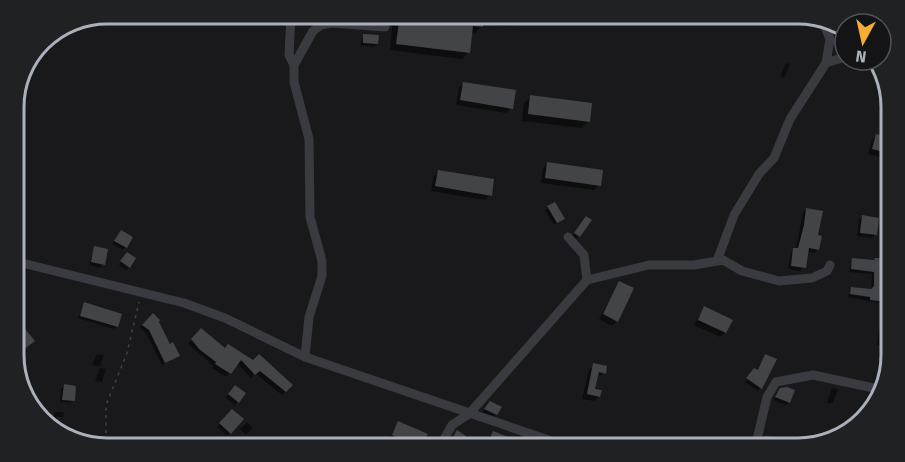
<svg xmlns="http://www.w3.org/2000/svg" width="905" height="462" viewBox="0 0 905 462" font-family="'Fira Sans',sans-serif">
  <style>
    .shadow { fill: #0007 }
    .building { fill: #434448 }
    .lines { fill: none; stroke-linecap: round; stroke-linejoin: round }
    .path { stroke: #404247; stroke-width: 1.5; stroke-dasharray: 3 4.5; stroke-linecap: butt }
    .minor { stroke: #3a3b40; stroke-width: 9 }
    .rim { fill: none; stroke: #abb1bb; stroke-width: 3 }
  </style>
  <rect width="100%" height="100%" fill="#19191b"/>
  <g class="shadow">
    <polygon points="393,14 483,14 482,26 475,33 471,33 468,52 462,59 390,50"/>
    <polygon points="493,14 582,14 582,16 576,23 493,26"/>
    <polygon points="364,35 377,44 374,47 360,45"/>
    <polygon points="786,63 790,64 784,78 780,76"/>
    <polygon points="464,84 511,108 506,113 456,105 459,88"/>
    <polygon points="531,97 588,122 581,128 522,121 524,103"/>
    <polygon points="877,135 891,139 891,154 886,159 868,154 872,140"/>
    <polygon points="548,163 599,185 594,190 541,183 543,168"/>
    <polygon points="439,171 490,195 485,200 431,191 434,176"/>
    <polygon points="891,190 891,204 886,204 887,192"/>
    <polygon points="548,207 560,221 554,225 545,210"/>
    <polygon points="806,209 816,236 817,250 814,253 807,251 801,271 788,269 791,252 796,250 803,212"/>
    <polygon points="891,209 891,226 888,225"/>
    <polygon points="862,217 875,235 872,238 857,236 859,220"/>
    <polygon points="583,221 590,221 576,239 572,237"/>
    <polygon points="121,231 126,247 123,250 112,244"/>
    <polygon points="95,248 106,251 100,268 89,265"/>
    <polygon points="124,257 129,267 126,270 119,265"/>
    <polygon points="853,259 873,262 887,301 884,304 848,297 852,288 871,291 872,274 849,272"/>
    <polygon points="620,283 617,321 612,326 599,319"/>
    <polygon points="85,304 117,326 114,329 78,318"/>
    <polygon points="705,308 725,333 720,337 694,325"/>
    <polygon points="153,315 178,356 162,365 146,333 140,328"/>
    <polygon points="884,324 891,324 891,346 877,345 879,329"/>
    <polygon points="201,330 224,350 291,385 282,395 255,373 251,378 237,363 226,377 212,368 214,366 188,344"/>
    <polygon points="14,333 28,345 16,354 14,352"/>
    <polygon points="97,354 104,355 100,366 92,365"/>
    <polygon points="766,356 775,360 758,391 745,382 752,373 757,372"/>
    <polygon points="594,365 604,373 596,377 594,390 599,397 594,401 582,399 589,370"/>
    <polygon points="100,368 106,369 102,382 95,381"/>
    <polygon points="64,386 73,400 70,403 60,402 61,389"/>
    <polygon points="832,388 838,389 833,403 827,403"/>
    <polygon points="232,389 244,393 235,405 226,398"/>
    <polygon points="777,393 789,402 786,405 773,400"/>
    <polygon points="487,406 496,414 493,417 482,412"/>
    <polygon points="232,411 242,420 227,436 217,427"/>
    <polygon points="64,412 63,417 53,417 55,412"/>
    <polygon points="247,422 253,428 246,435 240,429"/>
    <polygon points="399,422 426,435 416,448 409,448 390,438"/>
    <polygon points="494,433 506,438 501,448 486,446"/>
    <polygon points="78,435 79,442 66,439 68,437"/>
    <polygon points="454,435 464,437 456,448 448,445"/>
    <polygon points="765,437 782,439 781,448 759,448"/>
    <polygon points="732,440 743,441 742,448 729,448"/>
  </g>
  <g class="building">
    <polygon points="400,14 484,14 483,27 473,26 470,53 396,44"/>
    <polygon points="363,34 379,35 378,44 363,43"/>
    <polygon points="463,82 516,90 513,109 460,100"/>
    <polygon points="530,95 592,103 590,122 528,114"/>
    <polygon points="876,134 891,137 891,154 872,149"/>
    <polygon points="547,162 603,170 601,186 545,178"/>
    <polygon points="438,170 494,179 492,196 435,186"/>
    <polygon points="555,202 565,219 557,223 547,206"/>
    <polygon points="806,208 823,211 818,235 822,236 819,250 809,248 806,268 791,266 793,248 798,248 804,225"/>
    <polygon points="862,215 879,218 877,235 860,233"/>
    <polygon points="586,216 592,220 580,237 574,233"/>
    <polygon points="121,230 133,237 127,248 114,241"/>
    <polygon points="94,246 108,249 105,265 91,262"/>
    <polygon points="127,252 136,258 130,268 120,261"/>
    <polygon points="852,258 874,260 875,258 890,258 888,302 870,300 870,297 850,294 851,287 871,289 874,286 874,272 851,269"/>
    <polygon points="619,281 634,288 618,322 603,314"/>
    <polygon points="84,302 122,314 118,327 80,316"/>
    <polygon points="704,306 733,320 726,333 698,320"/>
    <polygon points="153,313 160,320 159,322 170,344 173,342 180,356 165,363 149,330 142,325"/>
    <polygon points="883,322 891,323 891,341 881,341"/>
    <polygon points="22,325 35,341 22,351 14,341 14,331"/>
    <polygon points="201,328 225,348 228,344 253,360 259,354 293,385 286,392 260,371 255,375 241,360 231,374 215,364 216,362 199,349 191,339"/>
    <polygon points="765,354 777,359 762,389 746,378 754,368 758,370"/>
    <polygon points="593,363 607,366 606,374 599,372 595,389 602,390 600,397 587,394"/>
    <polygon points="64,384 76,386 75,401 62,400"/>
    <polygon points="235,385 246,393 239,403 228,394"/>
    <polygon points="787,387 795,390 790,403 775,397 780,388"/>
    <polygon points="490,401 502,407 497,415 484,409"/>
    <polygon points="232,409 244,419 231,434 219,423"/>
    <polygon points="398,421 428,434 418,448 392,435"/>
    <polygon points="457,430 466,436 459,447 450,442"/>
    <polygon points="493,431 508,437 503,448 488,443"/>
    <polygon points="765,436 784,438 782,448 762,448"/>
    <polygon points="732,438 744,439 744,448 731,448"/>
  </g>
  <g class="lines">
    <polyline class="path" points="106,448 106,405 127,353 139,302"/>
    <g class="minor">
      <polyline points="291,14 289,55 294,65"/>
      <polyline points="826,63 845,57"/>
      <polyline points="14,261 184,303 225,318 305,357 572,448"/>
      <polyline points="717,261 734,215 759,174 774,158 790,119 826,63 830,39 822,19"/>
      <polyline points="587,280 649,265 694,265 723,260 742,271 779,281 812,278 827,271 830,265"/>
      <polyline points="305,357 309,317 322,276 322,261 310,217 309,139 294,82 294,65 313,31 321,25 332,23 385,27"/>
      <polyline points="439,448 452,425 469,414 587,280 584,255 568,237"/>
      <polyline points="755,448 767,397 776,382 813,375 883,390"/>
    </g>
  </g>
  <path d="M0 0H905V462H0ZM107 24H798A83 83 0 0 1 881 107V355A83 83 0 0 1 798 438H107A83 83 0 0 1 24 355V107A83 83 0 0 1 107 24Z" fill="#202123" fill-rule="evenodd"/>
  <path class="rim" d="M107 24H798A83 83 0 0 1 881 107V355A83 83 0 0 1 798 438H107A83 83 0 0 1 24 355V107A83 83 0 0 1 107 24Z"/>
  <g transform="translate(863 42) rotate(188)"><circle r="28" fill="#141416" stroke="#505358" stroke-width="1.5"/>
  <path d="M0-4.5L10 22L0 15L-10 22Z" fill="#f5ac37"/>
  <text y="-9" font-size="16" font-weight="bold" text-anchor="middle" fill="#abb1bb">N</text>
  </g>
</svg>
